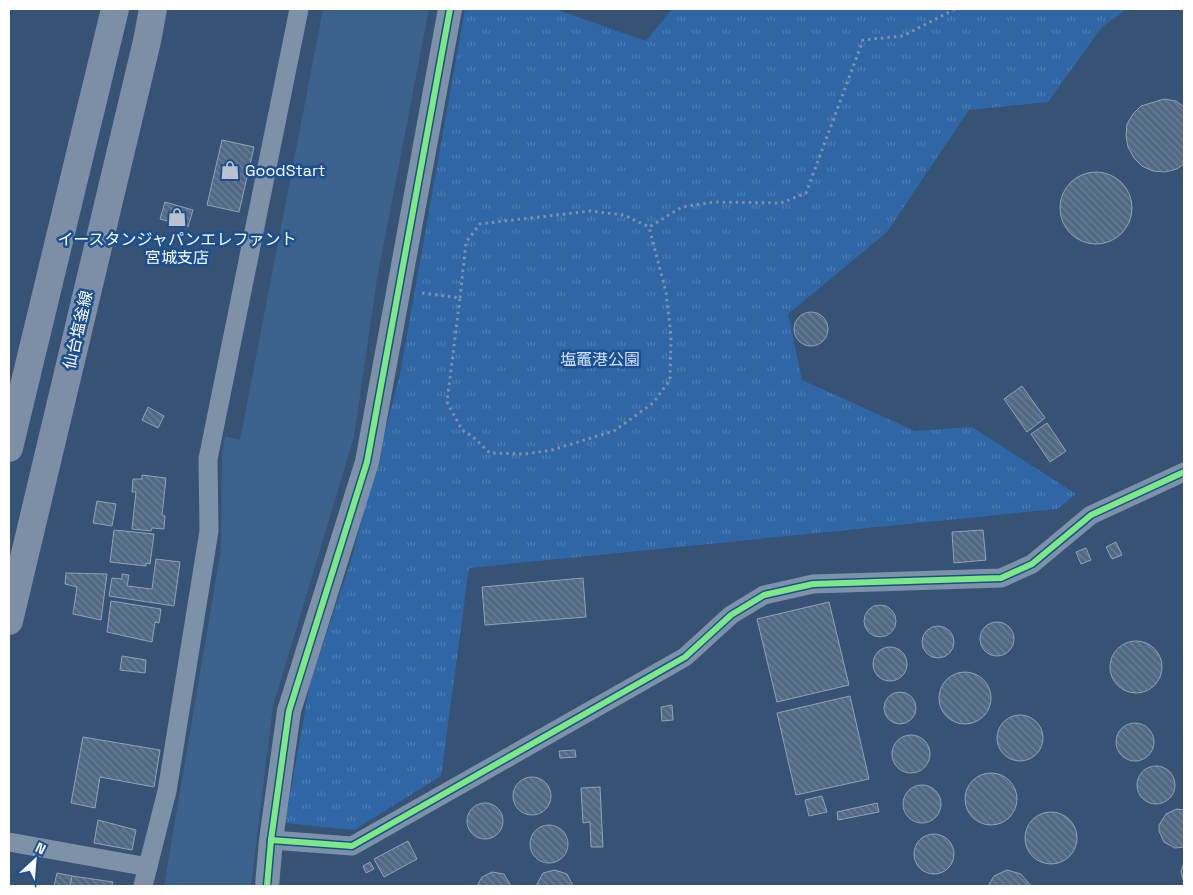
<svg xmlns="http://www.w3.org/2000/svg" width="1193" height="895" viewBox="0 0 1193 895" font-family="'Space Grotesk','Noto Sans JP',sans-serif">
  <style>
    .park { fill: url(#park-tufts) }
    .water { fill: #3b618d }
    .building { fill: url(#building-back-hatch); stroke: #92a2b6 }
    .lines { fill: none; stroke-linecap: round; stroke-linejoin: round }
    .path { stroke: #7d92a8; stroke-width: 3; stroke-dasharray: 2.5 4; stroke-linecap: butt }
    .minor { stroke: #7d92a8; stroke-width: 19 }
    .tertiary { stroke: #7d92a8; stroke-width: 24 }
    .primary { stroke: #7d8ea7; stroke-width: 28 }
    .cycleway-casing { stroke: #1b4f8f; stroke-width: 9 }
    .cycleway { stroke: #7ce984; stroke-width: 6 }
    .labels { text-anchor: middle; dominant-baseline: central; stroke-width: 5; stroke-linejoin: round; paint-order: stroke }
    .poi-label { font-size: 16px; fill: #fff; stroke: #1b4f8f; text-anchor: start }
    .street-label { font-size: 16px; fill: #fff; stroke: #1b4f8f }
    .park-label { font-size: 16px; fill: #cfe3fa; stroke: #1b4f8f }
  </style>
  <defs>
    <pattern id="park-tufts" width="24" height="20" patternUnits="userSpaceOnUse" patternTransform="scale(1.25)"><rect width="24" height="20" fill="#2f66a5"/><path d="M3 7l-1-3M5 7V3M7 7l1-3M15 17l-1-3M17 17v-4M19 17l1-3" fill="none" stroke="#4e7db2"/></pattern>
    <pattern id="building-back-hatch" width="6" height="6" patternUnits="userSpaceOnUse" patternTransform="scale(1.25)"><rect width="6" height="6" fill="#526984"/><path d="M-1 5l2 2M0 0l6 6M5-1l2 2" fill="none" stroke="#6c8096"/></pattern>
  </defs>
  <rect width="100%" height="100%" fill="#365274"/>
  <polygon class="park" points="465,9 555,9 646,41 672,9 1127,9 1102,27 1048,102 969,110 887,232 788,314 802,380 915,431 972,427 1076,494 1057,509 469,568 441,776 354,830 285,823 310,683 351,561 400,374"/>
  <polygon class="water" points="323,9 429,9 377,279 354,437 273,706 251,886 164,886 221,549 222,456 225,436 240,440"/>
  <g class="building">
    <polygon points="1164,99 1176,101 1184,107 1184,164 1177,169 1165,172 1153,171 1142,166 1134,158 1128,147 1126,136 1127,124 1133,114 1141,106"/>
    <polygon points="222,140 254,147 239,212 207,205"/>
    <circle cx="1096" cy="208" r="36"/>
    <polygon points="165,202 193,210 188,227 160,219"/>
    <circle cx="811" cy="329" r="17"/>
    <polygon points="1022,386 1045,418 1027,432 1004,399"/>
    <polygon points="148,407 164,416 158,428 142,420"/>
    <polygon points="1047,423 1066,451 1050,462 1031,434"/>
    <polygon points="142,475 166,478 162,515 165,516 164,529 152,528 151,531 132,529 136,492 132,492 133,479 142,479"/>
    <polygon points="97,501 116,504 112,526 93,523"/>
    <polygon points="114,530 154,534 150,564 146,563 146,566 110,562"/>
    <polygon points="983,530 986,560 954,563 952,532"/>
    <polygon points="1116,542 1122,555 1112,559 1106,547"/>
    <polygon points="1086,548 1091,560 1081,564 1076,552"/>
    <polygon points="156,559 180,562 174,606 109,596 112,578 122,579 122,574 129,575 127,586 152,589"/>
    <polygon points="66,573 107,574 101,620 73,614 77,587 65,584"/>
    <polygon points="583,578 586,617 485,625 482,587"/>
    <polygon points="111,601 161,609 159,623 155,622 152,642 107,632"/>
    <polygon points="829,602 849,685 777,702 757,619"/>
    <circle cx="880" cy="621" r="16"/>
    <circle cx="997" cy="639" r="17"/>
    <circle cx="938" cy="642" r="16"/>
    <circle cx="1136" cy="667" r="26"/>
    <circle cx="890" cy="664" r="17"/>
    <polygon points="122,656 146,660 145,673 120,670"/>
    <circle cx="965" cy="698" r="26"/>
    <circle cx="900" cy="708" r="16"/>
    <polygon points="850,696 869,779 796,795 777,713"/>
    <polygon points="672,705 673,720 662,721 661,707"/>
    <circle cx="1020" cy="738" r="23"/>
    <circle cx="1135" cy="742" r="19"/>
    <circle cx="911" cy="754" r="19"/>
    <polygon points="83,737 160,750 154,787 100,777 95,808 71,803"/>
    <polygon points="575,750 576,757 560,758 559,751"/>
    <circle cx="1156" cy="785" r="19"/>
    <circle cx="991" cy="799" r="26"/>
    <circle cx="532" cy="796" r="19"/>
    <circle cx="922" cy="804" r="19"/>
    <polygon points="600,787 603,847 591,847 590,822 583,823 581,788"/>
    <polygon points="822,796 827,812 809,816 805,800"/>
    <circle cx="485" cy="821" r="18"/>
    <polygon points="877,803 879,812 838,820 837,812"/>
    <polygon points="1177,809 1184,810 1184,847 1175,848 1164,842 1159,831 1159,825 1166,814"/>
    <circle cx="1051" cy="838" r="26"/>
    <polygon points="98,820 136,830 132,850 94,843"/>
    <circle cx="549" cy="844" r="19"/>
    <circle cx="934" cy="854" r="20"/>
    <polygon points="408,841 417,859 384,877 374,859"/>
    <polygon points="370,862 374,869 366,873 363,866"/>
    <polygon points="1184,862 1184,883 1181,872"/>
    <polygon points="555,870 567,874 573,886 536,886 543,873"/>
    <polygon points="1007,870 1021,874 1031,886 988,886 994,876"/>
    <polygon points="492,872 504,874 511,886 477,886 482,877"/>
    <polygon points="57,873 72,876 70,886 54,886"/>
    <polygon points="72,876 113,882 112,886 70,886"/>
  </g>
  <g class="lines">
    <g class="path">
      <polyline points="422,293 460,298 447,402 462,430 472,436 490,453 525,454 552,450 614,431 653,403 670,380 671,336 666,292 649,227"/>
      <polyline points="460,298 466,242 480,224 590,211 624,215 649,227 682,207 714,202 781,203 806,193 863,40 903,36 955,9"/>
    </g>
    <g class="minor">
      <polyline points="271,840 352,846 685,657 731,615 764,595 813,584 1001,578 1032,564 1091,515 1184,472"/>
      <polyline points="9,842 148,867"/>
      <polyline points="143,886 167,791 209,531 208,459 299,9"/>
    </g>
    <polyline class="tertiary" points="267,886 271,840 289,711 367,462 450,9"/>
    <g class="primary">
      <polyline points="9,448 115,9"/>
      <polyline points="9,621 147,41 153,9"/>
    </g>
    <g class="cycleway-casing">
      <g id="cycleway">
        <polyline points="271,840 352,846 685,657 731,615 764,595 813,584 1001,578 1032,564 1091,515 1184,472"/>
        <polyline points="267,886 271,840 289,711 367,462 450,9"/>
      </g>
    </g>
    <use href="#cycleway" class="cycleway"/>
  </g>
  <defs>
    <g id="shop-bare" transform="scale(1.5)"><path d="M-5-2.5h2.3a2.7 3.5 0 0 1 5.4 0H5L5.5 6h-11ZM-1.5-2.5h3a1.5 2.3 0 0 0-3 0Z" fill="#b9c2ce" stroke="#1b4f8f" stroke-width="2.5" paint-order="stroke"/></g>
  </defs>
  <g fill-rule="evenodd">
    <use href="#shop-bare" x="230" y="170"/>
    <use href="#shop-bare" x="177" y="217"/>
  </g>
  <g class="labels">
    <g class="poi-label">
      <text x="245" y="170">GoodStart</text>
      <text x="177" y="239" text-anchor="middle">イースタンジャパンエレファント<tspan x="177" dy="18">宮城支店</tspan></text>
    </g>
    <g class="street-label">
      <text transform="translate(78 330) rotate(-77)">仙台塩釜線</text>
    </g>
    <g class="park-label">
      <text x="600" y="359">塩竈港公園</text>
    </g>
  </g>
  <rect width="1193" height="895" fill="none" stroke="#ffffff" stroke-width="20"/>
  <g transform="translate(35 860) rotate(26)" stroke="#1b4f8f" stroke-width="4" paint-order="stroke">
  <path d="M0-4L9 19L0 12L-9 19Z" fill="#ffffff"/>
  <text y="-8" font-size="14" font-weight="bold" text-anchor="middle" fill="#ffffff">N</text>
  </g>
</svg>
